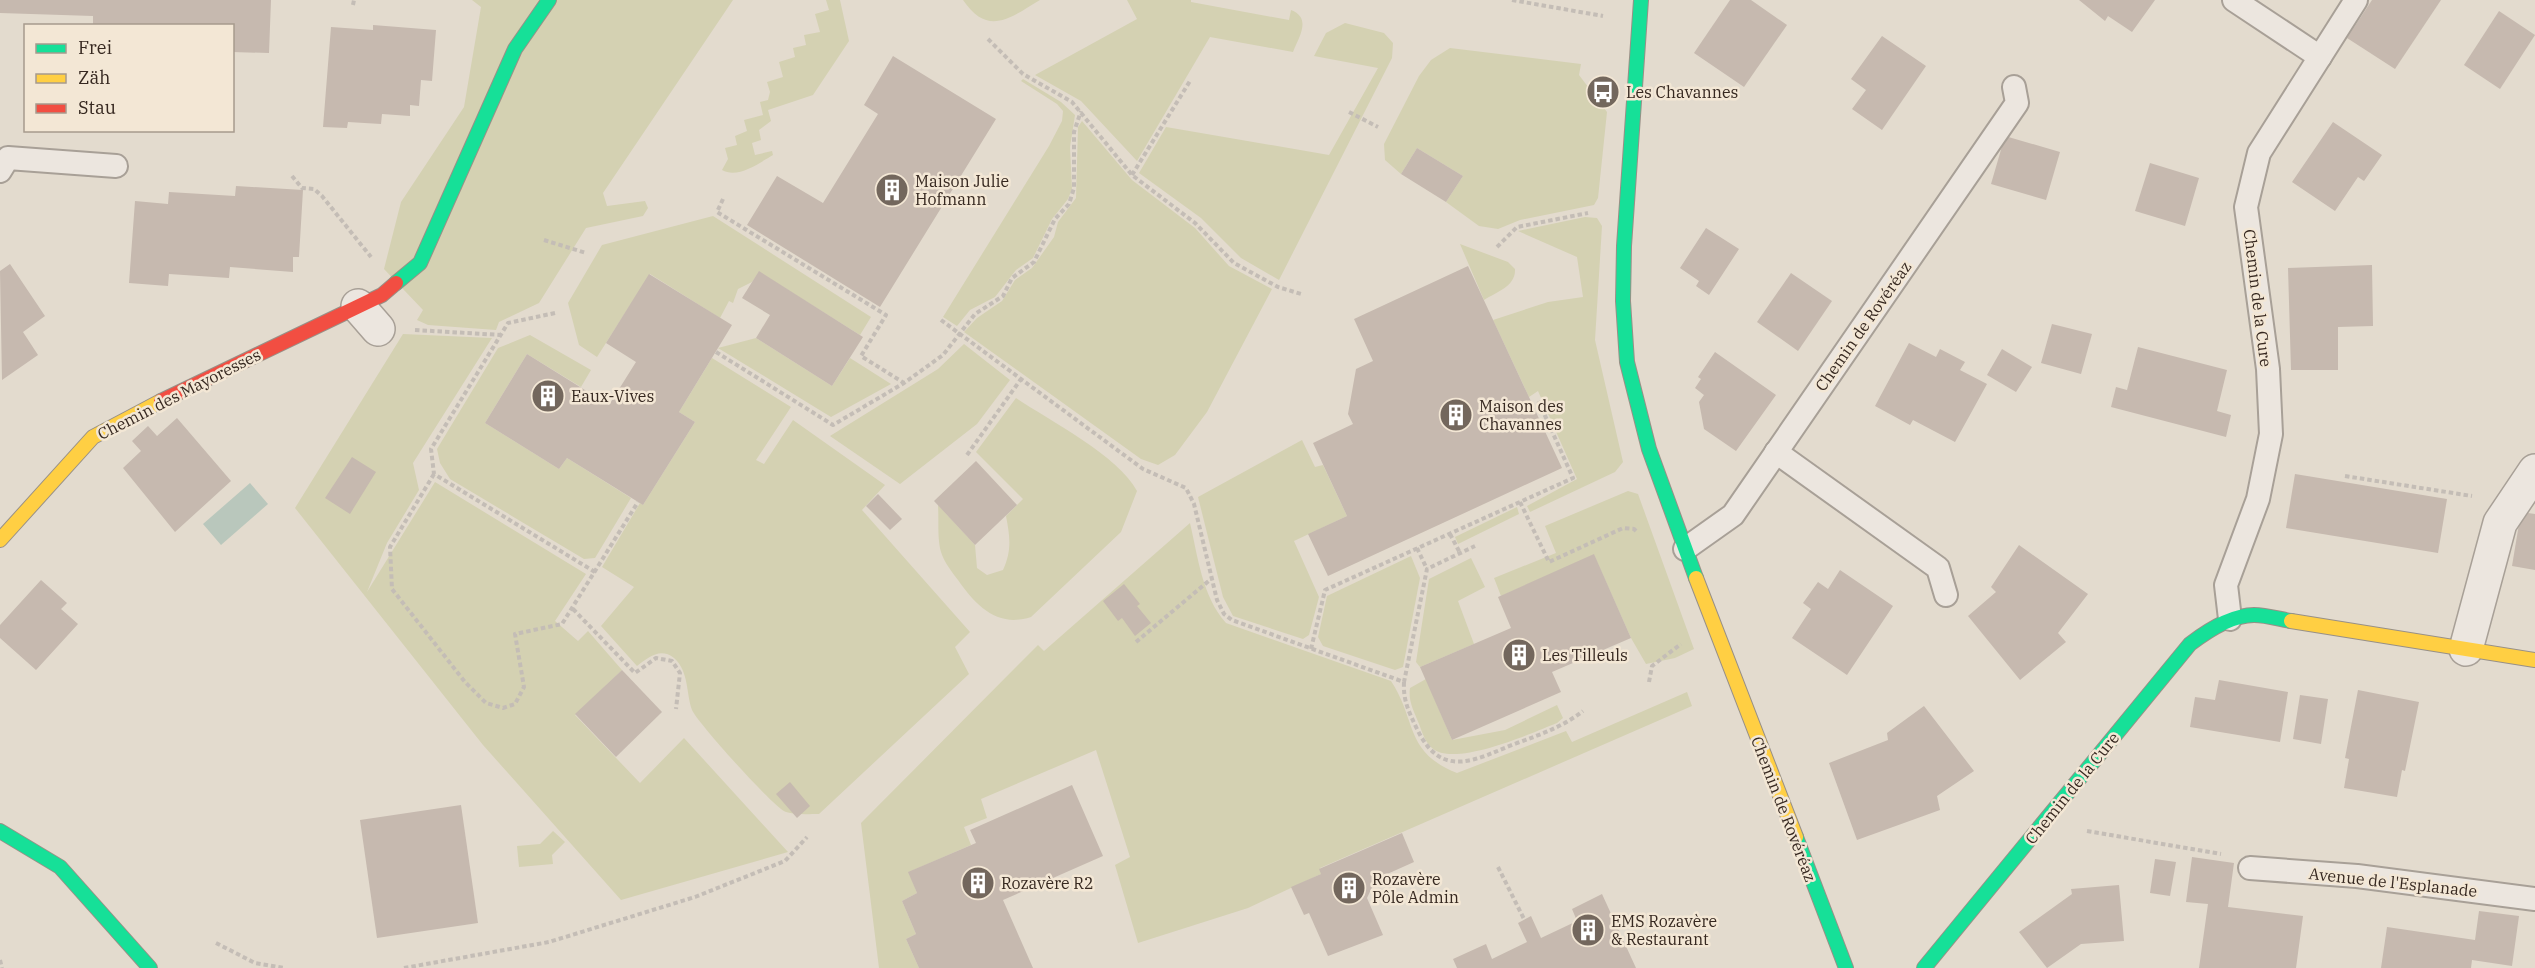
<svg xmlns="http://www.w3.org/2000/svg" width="2535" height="968" viewBox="0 0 2535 968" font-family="'IBM Plex Serif',serif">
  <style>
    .green { fill: #d4d1b2 }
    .water { fill: #b9c7bc }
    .building { fill: #c6b9af }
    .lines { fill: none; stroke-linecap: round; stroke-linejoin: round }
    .lane-casing { stroke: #a8a097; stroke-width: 26 }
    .street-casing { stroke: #a8a097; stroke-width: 36 }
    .fast-casing { stroke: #989087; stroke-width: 16 }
    .slow-casing { stroke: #989087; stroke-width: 16 }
    .jam-casing { stroke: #989087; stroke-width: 16 }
    .path { stroke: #c4bdb6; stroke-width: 4; stroke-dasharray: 4.5 3; stroke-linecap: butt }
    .lane { stroke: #ece6df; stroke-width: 22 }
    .street { stroke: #ece6df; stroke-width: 33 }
    .fast { stroke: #16e098; stroke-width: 14 }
    .slow { stroke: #ffcf43; stroke-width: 14 }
    .jam { stroke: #f24e42; stroke-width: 14 }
    .labels { text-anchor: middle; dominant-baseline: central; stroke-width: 5; stroke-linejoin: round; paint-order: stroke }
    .poi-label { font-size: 16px; fill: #362820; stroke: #f3e7d5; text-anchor: start }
    .street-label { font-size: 16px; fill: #362820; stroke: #f3e7d5 }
  </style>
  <rect width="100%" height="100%" fill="#e3dbce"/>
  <g class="green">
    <polygon points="472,0 733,0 603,193 607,206 645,201 648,208 643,216 586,228 539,303 499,322 496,330 428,325 417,320 423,310 384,269 401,202 464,107 481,7"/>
    <path d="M826,0H840L849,41L813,95L768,110L771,121L759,130L761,140L752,143L755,155L772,151L773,155C759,163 738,179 722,170L728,159L725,148L737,145L735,136L747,131L744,120L763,115L760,102L768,100L770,92L767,82L783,77L779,62L795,57L793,48L806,45L804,35L820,32L815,14L829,10Z"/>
    <path d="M963,0H1040C1010,18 988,37 963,0Z"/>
    <path d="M1127,0H1191V2L1289,20L1291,10C1312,18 1299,37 1293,52L1210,37L1137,161L1081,101L1035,75L1137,19Z"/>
    <polygon points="1345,23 1384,33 1393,43 1392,58 1279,280 1241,258 1201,218 1139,173 1166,127 1329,155 1378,68 1314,56 1326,33"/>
    <polygon points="1450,48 1581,64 1579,75 1607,112 1598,198 1594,205 1520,220 1498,229 1479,226 1446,202 1463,176 1417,148 1401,174 1385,160 1384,144 1419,76 1431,60"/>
    <polygon points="1023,79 1061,102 1075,115 1070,147 1072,189 1068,199 1052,219 1033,258 1016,270 995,297 970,310 957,326 943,317 1049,146 1062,121 1063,111 1057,104 1021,81"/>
    <polygon points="1082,121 1132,180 1195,228 1229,266 1272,289 1207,412 1175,455 1158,465 1141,459 964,332 977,318 1002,301 1015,280 1032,268 1054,237 1058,222 1076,198 1078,127"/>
    <polygon points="713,216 871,317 860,335 759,272 752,282 738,289 733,303 729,301 720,318 650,274 597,357 579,345 568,303 602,245"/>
    <polygon points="1585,217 1597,218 1602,226 1595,340 1623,462 1615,472 1530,512 1527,506 1577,479 1538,391 1529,397 1493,320 1548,302 1583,297 1577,257 1518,231"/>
    <path d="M1460,244L1508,262L1515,269C1516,286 1497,292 1484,300Z"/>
    <polygon points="403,334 492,338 413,463 419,490 387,543 367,592 435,482 586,574 555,621 578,641 588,631 622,670 575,715 640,783 684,738 788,852 621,900 483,745 295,508"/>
    <polygon points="530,335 591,370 581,387 527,354 485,423 559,469 567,458 631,498 595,558 584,559 450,479 440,463 437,449 498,348"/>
    <polygon points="756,338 832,386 850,358 891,384 831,417 718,348"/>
    <polygon points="964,344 1010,380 977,424 900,484 830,436 938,369"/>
    <path d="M712,358L791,407L756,460L764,464L793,420L885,485L862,510L970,632L955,647L969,674L819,814C809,814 795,815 786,812C774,808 697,722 692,710C686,693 689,671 674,658C660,647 648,658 637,666L601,626L634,587L602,567L640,503L643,505L695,422L679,412Z"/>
    <path d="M1016,398C1050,421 1119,456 1137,491L1121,532L1031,617C998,628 976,606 958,580C952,572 944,562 941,552C937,538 939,520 938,505L975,545L977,568L987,575L1003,570C1012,550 1010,537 1006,516L1023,499L976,452Z"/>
    <polygon points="1302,440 1315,467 1323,465 1347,516 1294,541 1319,597 1309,635 1303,639 1233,616 1223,597 1198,497"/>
    <polygon points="1628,491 1638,494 1694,649 1675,658 1646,664 1631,638 1594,555 1501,596 1494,578 1556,553 1545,526"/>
    <polygon points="1517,507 1519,514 1458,544 1455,537"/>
    <path d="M1190,523C1198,557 1202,596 1226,623L1391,681C1417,720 1404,752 1457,773L1566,731L1572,742L1687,692L1692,706L1320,868L1321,874L1248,908L1138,943L1115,865L1130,857L1096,750L981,799L987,818L964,827L971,845L909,872L917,893L902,901L916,934L906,939L919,968H879L861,823L1038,645L1044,651Z"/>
    <polygon points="1411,556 1420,578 1403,667 1395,670 1323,646 1318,637 1327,596"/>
    <polygon points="1471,558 1485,587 1458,601 1474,644 1420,667 1416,662 1429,579"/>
    <path d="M1426,679L1452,740L1505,730L1557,705L1563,718L1557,723C1532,733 1454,768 1432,748C1425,742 1422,732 1419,724C1414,711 1408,701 1410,688Z"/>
    <polygon points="553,831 565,842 552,855 553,864 519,867 517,846 540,844"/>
  </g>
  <polygon class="water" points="250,483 268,504 221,545 203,524"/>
  <g class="building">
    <polygon points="0,0 271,0 269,53 232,52 232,26 93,26 93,16 0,13"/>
    <polygon points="1730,0 1751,0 1787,25 1744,87 1694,53"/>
    <polygon points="2079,0 2155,0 2132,32 2108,16 2105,21"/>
    <polygon points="2372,0 2441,0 2395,69 2347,38"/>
    <polygon points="2499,11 2535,35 2500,89 2464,65"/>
    <polygon points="373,25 436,30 432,81 421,80 419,106 410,105 410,116 382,114 381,124 348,122 347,128 323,127 331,27 373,30"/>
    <polygon points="1882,36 1926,66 1882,130 1852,109 1866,90 1851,79"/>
    <polygon points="893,56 996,119 880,307 747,225 777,176 823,203 878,114 864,105"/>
    <polygon points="2333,122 2382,155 2364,181 2358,177 2335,211 2292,182"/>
    <polygon points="2005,136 2060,152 2046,200 1991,184"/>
    <polygon points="1417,148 1463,176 1446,202 1401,174"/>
    <polygon points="2150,163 2199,178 2185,226 2135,211"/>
    <polygon points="236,186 303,190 299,257 293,257 293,272 230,267 229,278 169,274 168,286 129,283 135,201 168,204 169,192 235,196"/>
    <polygon points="1706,228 1739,249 1709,295 1696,286 1699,281 1680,268"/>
    <polygon points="10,264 45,316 23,332 38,355 2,380 0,271"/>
    <polygon points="2372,265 2373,326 2338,327 2338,370 2291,370 2288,268"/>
    <polygon points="1468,266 1562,468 1328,576 1308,534 1347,516 1313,443 1353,424 1348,414 1356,369 1373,361 1354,319"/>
    <polygon points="759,271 863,337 832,386 756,338 770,315 742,298"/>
    <polygon points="1791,273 1832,301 1798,351 1757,322"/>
    <polygon points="649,274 732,325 679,412 695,422 643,505 567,458 559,469 485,423 527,354 609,405 636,362 606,343"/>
    <polygon points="2052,324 2092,334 2081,374 2041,363"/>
    <polygon points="1909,343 1936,357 1940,349 1965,362 1960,370 1987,384 1955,442 1913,420 1910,425 1875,406"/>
    <polygon points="2138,347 2227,370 2217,411 2231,415 2226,437 2111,407 2116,387 2127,390"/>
    <polygon points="2002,349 2032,367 2016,392 1987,375"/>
    <polygon points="1715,352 1776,395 1736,451 1704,429 1699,402 1704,395 1695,388 1701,379 1698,377"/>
    <polygon points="177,418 231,481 175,532 123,468 141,451 132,441 148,426 157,436"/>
    <polygon points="352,457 376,472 350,514 325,498"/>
    <polygon points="976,461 1017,505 975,545 934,501"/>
    <polygon points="2295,474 2447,499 2438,553 2286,528"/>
    <polygon points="878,494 902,519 890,530 866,506"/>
    <polygon points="2521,512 2535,514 2535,570 2512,566"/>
    <polygon points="2019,545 2088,594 2058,633 2066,642 2020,680 1968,616 1996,592 1991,587"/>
    <polygon points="1594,554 1631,638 1552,672 1561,692 1452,740 1420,667 1511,628 1498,597"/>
    <polygon points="1840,570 1893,606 1847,675 1792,638 1811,609 1803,603 1818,582 1828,589"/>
    <polygon points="41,580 67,603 61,609 78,624 36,670 0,638 0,625"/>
    <polygon points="1124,584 1140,604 1137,606 1151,623 1135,636 1122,618 1118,621 1103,601"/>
    <polygon points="622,670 662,712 616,757 575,714"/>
    <polygon points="2219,680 2288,692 2280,742 2190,727 2195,697 2215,700"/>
    <polygon points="2358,690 2419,702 2405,771 2402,770 2397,797 2344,788 2349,759 2345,758"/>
    <polygon points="2300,695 2328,699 2321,744 2293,739"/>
    <polygon points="1924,706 1974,771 1937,796 1940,810 1857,840 1829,763 1888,740 1887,733"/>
    <polygon points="790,782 810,806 797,818 776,794"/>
    <polygon points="1072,785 1103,856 1003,900 1033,968 919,968 906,939 916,934 902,901 917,893 908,872 976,843 970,830"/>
    <polygon points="461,805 478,923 377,938 360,820"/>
    <polygon points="1402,833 1414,862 1376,879 1367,898 1383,935 1328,956 1309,913 1304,915 1291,887 1321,874 1319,869"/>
    <polygon points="2192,857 2234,863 2228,907 2303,916 2296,968 2199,968 2208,904 2186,902"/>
    <polygon points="2155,859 2176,862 2170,896 2150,893"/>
    <polygon points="2119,885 2124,941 2081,944 2047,968 2019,932 2072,894 2071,889"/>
    <polygon points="1602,894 1636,968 1457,968 1453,959 1486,944 1492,959 1527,942 1518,923 1531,916 1541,938 1577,921 1572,909"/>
    <polygon points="2479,911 2519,916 2512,966 2472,960 2471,968 2381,968 2387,927 2475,940"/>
  </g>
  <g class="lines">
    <g class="lane-casing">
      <g id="lane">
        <polyline points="2234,0 2320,57"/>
        <polyline points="0,171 8,158 116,166"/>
        <polyline points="1776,452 1938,568 1946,595"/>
        <polyline points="1685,549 1733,515 2017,103 2014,87"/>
        <polyline points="2230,619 2226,585 2258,499 2271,434 2268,369 2246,207 2259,153 2356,0"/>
        <polyline points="2250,868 2357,876 2535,899"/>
      </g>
    </g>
    <g class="street-casing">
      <g id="street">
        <polyline points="358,306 378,329"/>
        <polyline points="2466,649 2500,523 2535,471"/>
      </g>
    </g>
    <g class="fast-casing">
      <g id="fast">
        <polyline points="1641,0 1624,246 1623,301 1627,362 1649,449 1696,578"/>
        <polyline points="396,283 420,263 515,49 549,0"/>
        <polyline points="0,831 60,867 150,968"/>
        <polyline points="1796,837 1846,968"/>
        <path d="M1924,968L2190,644C2207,631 2232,615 2254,615C2266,615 2279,619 2291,621"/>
      </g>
    </g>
    <g class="slow-casing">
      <g id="slow">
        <polyline points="0,540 93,437 161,401"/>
        <polyline points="1696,578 1796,837"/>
        <polyline points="2291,621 2535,660"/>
      </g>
    </g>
    <g class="jam-casing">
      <polyline id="jam" points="161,401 382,295 396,283"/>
    </g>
    <g class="path">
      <polyline points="1512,0 1603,16"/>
      <polyline points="353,5 354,0"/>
      <polyline points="988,39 1023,74 1072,102 1132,175 1195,223 1234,263 1278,287 1301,294"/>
      <polyline points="1349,112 1378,127"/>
      <polyline points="1132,175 1190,81"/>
      <polyline points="292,176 302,188 314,189 322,196 371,257"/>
      <polyline points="723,199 717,212 886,315 861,356 904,383"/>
      <polyline points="544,240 586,253"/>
      <polyline points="1497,247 1517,227 1588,213"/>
      <polyline points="555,313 508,323 431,449 434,474 595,572"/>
      <polyline points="941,320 1143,469 1186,488 1194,504 1217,600 1224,614 1232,620 1404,682 1427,569 1475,546"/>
      <polyline points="415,330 501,335"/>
      <polyline points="716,352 833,425 904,383 943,355 975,314 1003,296 1012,278 1034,262 1055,219 1069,204 1074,188 1074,132 1081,111"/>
      <polyline points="967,455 1021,379"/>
      <polyline points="434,474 390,547 392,589 465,682 486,703 503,708 515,704 524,687 515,634 562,624 638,502"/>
      <polyline points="2345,476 2472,496"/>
      <polyline points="1520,502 1549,562 1623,528 1634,529 1638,533"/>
      <polyline points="1450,534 1460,553"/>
      <polyline points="1417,548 1427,569"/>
      <polyline points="573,609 635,673 656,658 672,661 680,673 676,709"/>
      <polyline points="1136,642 1211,579"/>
      <polyline points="1311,649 1325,590 1573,478 1538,400"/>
      <path d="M1404,682C1403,701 1409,712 1417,729C1442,781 1476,759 1517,743C1542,734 1562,727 1583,711"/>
      <polyline points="1649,682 1652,666 1681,644"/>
      <polyline points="2087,831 2221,854"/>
      <polyline points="1498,867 1524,919"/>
      <polyline points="216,943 255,963 284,968"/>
      <polyline points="0,960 2,968"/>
      <polyline points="404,968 549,942 695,897 785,861 807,837"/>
    </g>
    <use href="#lane" class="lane"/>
    <use href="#street" class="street"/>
    <use href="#fast" class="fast"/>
    <use href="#slow" class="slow"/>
    <use href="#jam" class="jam"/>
  </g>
  <defs>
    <g id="bus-disc" transform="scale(1.725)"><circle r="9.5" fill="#73675d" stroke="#f3e7d5"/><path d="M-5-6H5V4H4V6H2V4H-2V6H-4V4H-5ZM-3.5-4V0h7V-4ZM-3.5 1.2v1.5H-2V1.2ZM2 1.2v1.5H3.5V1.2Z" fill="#fff"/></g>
    <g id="building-disc" transform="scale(1.725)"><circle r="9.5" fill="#73675d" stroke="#f3e7d5"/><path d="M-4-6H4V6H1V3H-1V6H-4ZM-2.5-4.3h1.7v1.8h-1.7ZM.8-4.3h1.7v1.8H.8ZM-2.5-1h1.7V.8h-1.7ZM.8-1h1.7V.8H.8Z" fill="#fff"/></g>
  </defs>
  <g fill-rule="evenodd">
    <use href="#bus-disc" x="1603" y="92"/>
    <use href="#building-disc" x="892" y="190"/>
    <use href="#building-disc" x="548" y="396"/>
    <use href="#building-disc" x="1456" y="415"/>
    <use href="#building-disc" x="1519" y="655"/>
    <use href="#building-disc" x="978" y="883"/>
    <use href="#building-disc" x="1349" y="888"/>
    <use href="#building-disc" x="1588" y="930"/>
  </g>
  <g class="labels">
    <g class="poi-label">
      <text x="1626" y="92">Les Chavannes</text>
      <text x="915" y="181">Maison Julie<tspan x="915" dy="18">Hofmann</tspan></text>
      <text x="571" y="396">Eaux-Vives</text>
      <text x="1479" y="406">Maison des<tspan x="1479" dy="18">Chavannes</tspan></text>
      <text x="1542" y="655">Les Tilleuls</text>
      <text x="1372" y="879">Rozavère<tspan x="1372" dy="18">Pôle Admin</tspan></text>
      <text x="1001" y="883">Rozavère R2</text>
      <text x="1611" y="921">EMS Rozavère<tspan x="1611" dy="18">&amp; Restaurant</tspan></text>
    </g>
    <g class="street-label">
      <text transform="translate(2258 298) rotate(83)">Chemin de la Cure</text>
      <text transform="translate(1863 326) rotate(-55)">Chemin de Rovéréaz</text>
      <text transform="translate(179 394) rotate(-27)">Chemin des Mayoresses</text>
      <text transform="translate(2072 788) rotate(-51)">Chemin de la Cure</text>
      <text transform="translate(1784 809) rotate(69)">Chemin de Rovéréaz</text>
      <text transform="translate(2393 882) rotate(6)">Avenue de l'Esplanade</text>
    </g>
  </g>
  <rect x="24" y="24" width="210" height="108" fill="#f3e7d5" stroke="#a79b8d" stroke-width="1.5"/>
  <rect x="36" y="44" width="30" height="9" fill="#16e098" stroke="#a79b8d" stroke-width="1.5"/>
  <text x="78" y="54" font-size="18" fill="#362820">Frei</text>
  <rect x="36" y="74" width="30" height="9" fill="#ffcf43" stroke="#a79b8d" stroke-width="1.5"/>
  <text x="78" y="84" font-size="18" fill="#362820">Zäh</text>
  <rect x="36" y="104" width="30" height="9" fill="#f24e42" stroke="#a79b8d" stroke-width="1.5"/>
  <text x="78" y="114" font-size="18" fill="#362820">Stau</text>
</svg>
